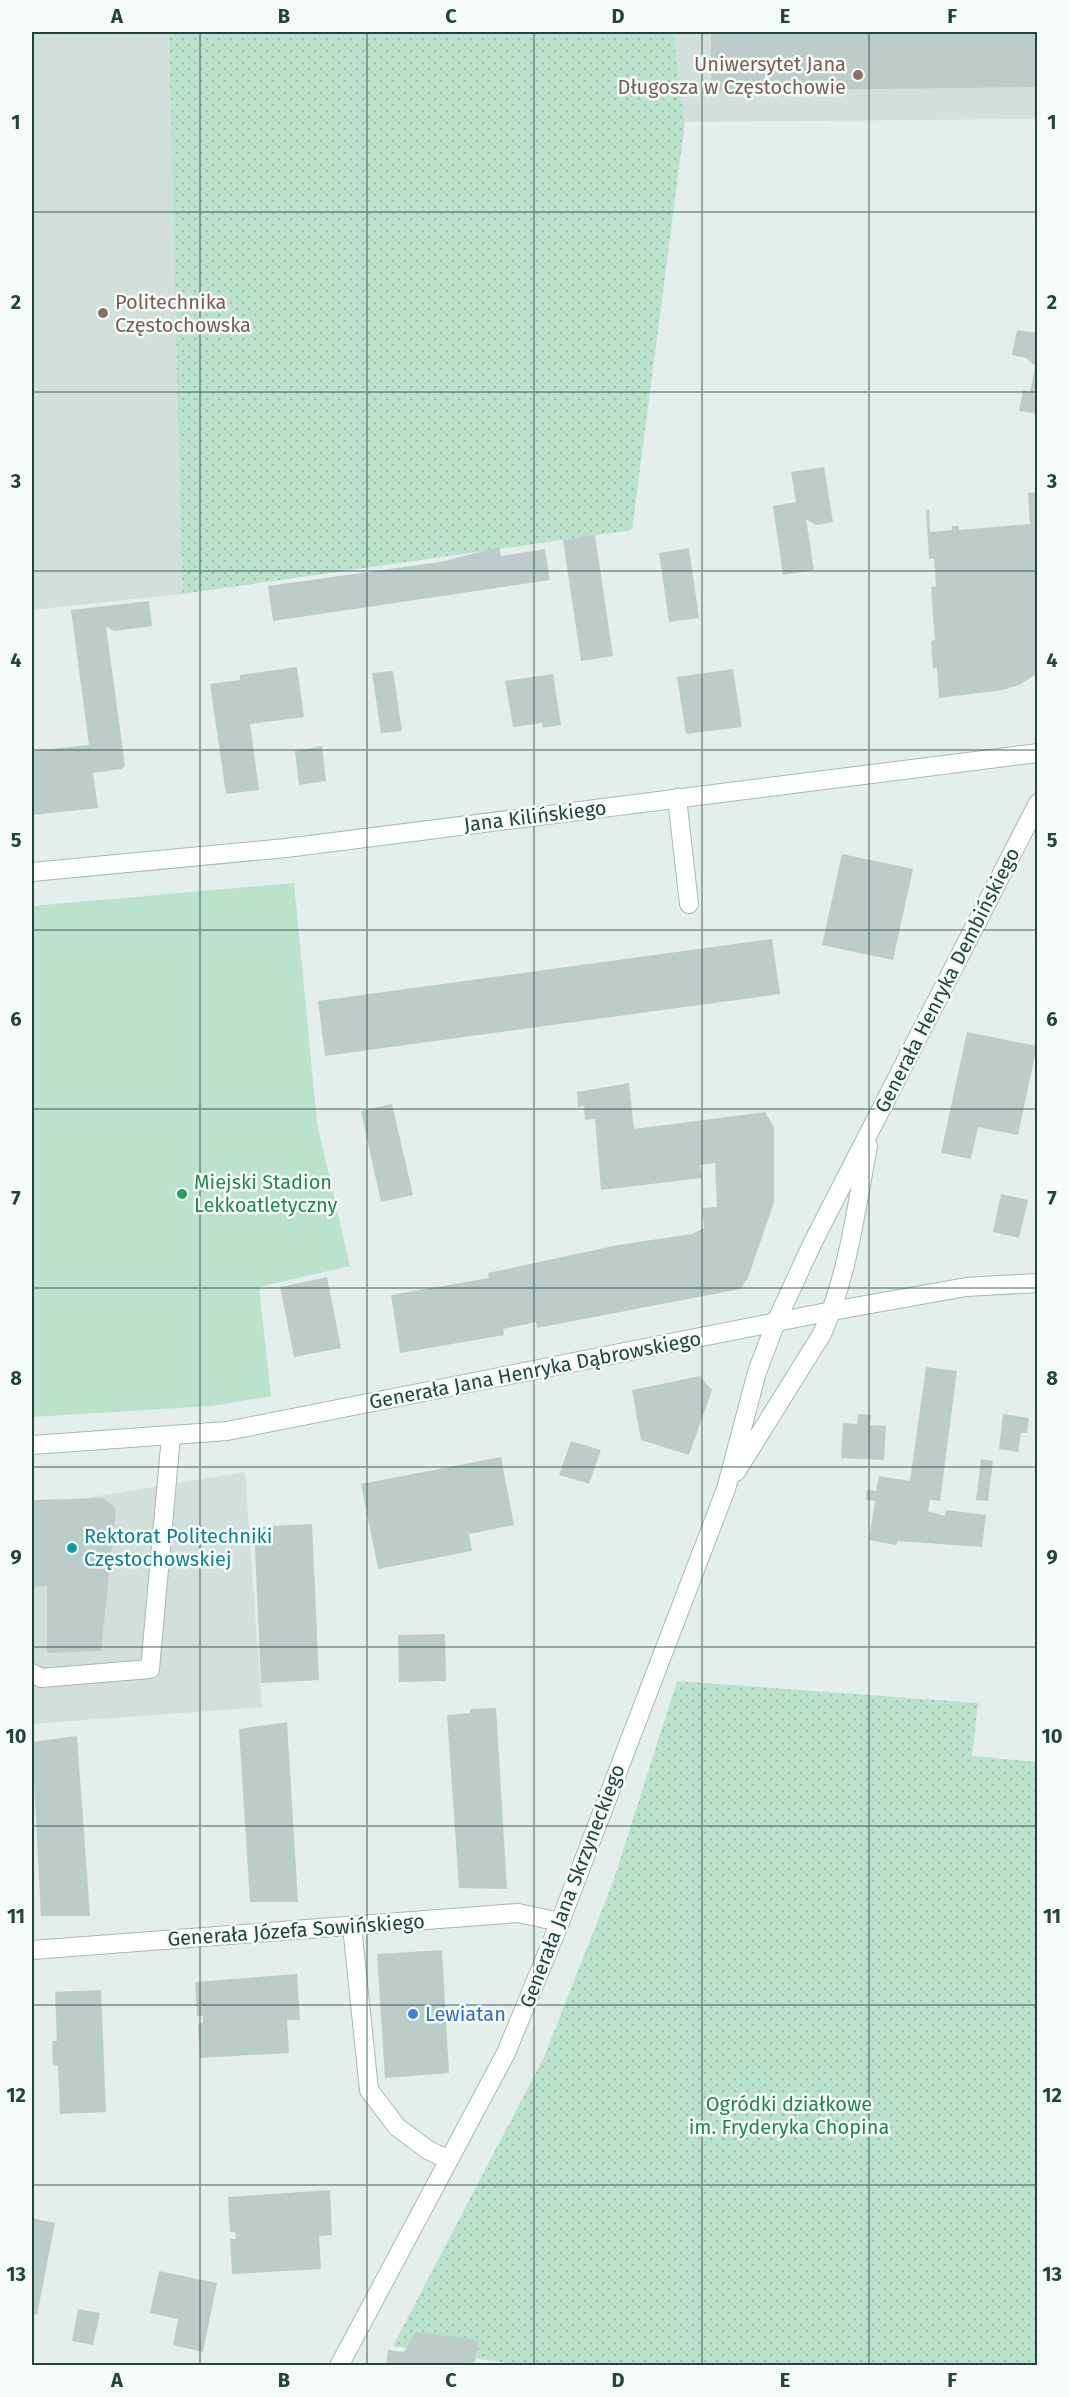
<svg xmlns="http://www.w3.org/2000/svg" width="1069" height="2397" viewBox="0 0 1069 2397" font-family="'Fira Sans',sans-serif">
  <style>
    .built { fill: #d2e0dc }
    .grass { fill: #bbe2cc }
    .garden { fill: url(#garden-dots) }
    .building { fill: #bccdc9 }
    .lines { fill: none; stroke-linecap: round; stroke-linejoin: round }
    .lane-casing { stroke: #a6b8b5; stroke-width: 20 }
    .street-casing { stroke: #a6b8b5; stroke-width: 20 }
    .secondary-casing { stroke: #a1bcb8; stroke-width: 20 }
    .lane { stroke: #fff; stroke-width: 18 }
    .street { stroke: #fff; stroke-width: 18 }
    .secondary { stroke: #fff; stroke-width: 18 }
    .grid { fill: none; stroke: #214440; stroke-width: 1.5; stroke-opacity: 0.55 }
    .education-dot { fill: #8d6e63; stroke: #f5fbf9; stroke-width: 2 }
    .leisure-dot { fill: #2e9e5b; stroke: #f5fbf9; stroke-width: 2 }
    .culture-dot { fill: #0f9aa8; stroke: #f5fbf9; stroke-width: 2 }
    .shop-dot { fill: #3f7fe0; stroke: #f5fbf9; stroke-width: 2 }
    .labels { text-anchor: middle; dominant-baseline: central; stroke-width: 5; stroke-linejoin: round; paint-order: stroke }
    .education-label { font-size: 20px; fill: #785e54; stroke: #f5fbf9; text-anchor: end }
    .street-label { font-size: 20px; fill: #214440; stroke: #f5fbf9 }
    .leisure-label { font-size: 20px; fill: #27864d; stroke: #f5fbf9; text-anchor: start }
    .culture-label { font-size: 20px; fill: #0d838f; stroke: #f5fbf9; text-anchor: start }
    .shop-label { font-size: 20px; fill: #366cbe; stroke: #f5fbf9; text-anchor: start }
    .park-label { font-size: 20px; fill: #268057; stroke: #f5fbf9 }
    .neatline { fill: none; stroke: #214440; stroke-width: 2 }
    .grid-label { font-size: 20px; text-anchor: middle; font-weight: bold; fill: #214440 }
  </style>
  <defs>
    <pattern id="garden-dots" width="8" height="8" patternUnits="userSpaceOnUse" patternTransform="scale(1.5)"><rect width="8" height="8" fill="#bbe2cc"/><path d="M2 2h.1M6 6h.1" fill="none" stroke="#a0c3b0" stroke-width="1.8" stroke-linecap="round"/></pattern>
  </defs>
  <rect width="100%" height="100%" fill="#e4efec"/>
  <g class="built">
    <polygon points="32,32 169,32 182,594 32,610"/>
    <polygon points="673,32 1037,32 1037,119 685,122"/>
    <polygon points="245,1472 262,1707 32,1724 32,1502 80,1499"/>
  </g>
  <polygon class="grass" points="294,883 317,1123 350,1266 259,1287 271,1396 211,1406 32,1417 32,906"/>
  <g class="garden">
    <polygon points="169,32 673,32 685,122 632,530 182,594"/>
    <polygon points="677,1681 978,1703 972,1756 1037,1762 1037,2365 526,2366 393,2346 544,2057 613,1882"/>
  </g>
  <g class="building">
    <polygon points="711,32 1038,32 1038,87 711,91"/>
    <polygon points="1017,330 1038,333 1038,414 1019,411 1023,390 1030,392 1035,366 1026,358 1012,355"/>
    <polygon points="824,467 833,522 816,525 806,519 814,570 783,575 773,506 796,502 791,472"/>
    <polygon points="1038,492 1038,673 1019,685 1003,690 939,698 937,668 933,668 931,641 935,640 931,587 936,586 934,558 929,559 926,510 929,510 930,532 952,530 952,526 959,526 959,530 1030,524 1028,493"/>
    <polygon points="595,535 613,656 581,661 563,540"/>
    <polygon points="499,547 501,556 545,549 550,580 273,621 268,586 440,562"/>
    <polygon points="689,548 699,618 669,622 659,553"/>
    <polygon points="149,601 152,626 114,631 106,626 125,766 121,769 93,773 98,808 32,815 32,751 89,745 71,610"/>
    <polygon points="297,667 304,717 250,724 259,790 226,794 210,684 240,680 240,675"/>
    <polygon points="733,669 742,727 686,734 677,677"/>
    <polygon points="393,671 402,731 381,733 372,673"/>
    <polygon points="553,674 561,725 543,728 542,723 513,727 505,681"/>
    <polygon points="322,746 326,781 299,785 295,751"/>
    <polygon points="842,854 913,869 893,960 822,945"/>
    <polygon points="772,939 780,994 325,1056 318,1001"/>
    <polygon points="967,1032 1037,1046 1018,1135 978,1127 971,1159 941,1153"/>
    <polygon points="629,1083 634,1129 765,1112 774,1127 774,1202 748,1278 740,1289 537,1328 536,1322 503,1329 504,1335 400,1353 391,1295 489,1278 488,1273 618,1245 692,1234 704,1228 702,1208 717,1207 715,1163 700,1165 702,1178 601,1190 595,1119 585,1120 584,1106 578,1107 577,1092"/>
    <polygon points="392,1104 413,1195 381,1202 361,1111"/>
    <polygon points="1001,1194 1028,1200 1019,1238 993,1232"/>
    <polygon points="327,1277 341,1348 294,1357 280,1287"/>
    <polygon points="926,1367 957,1371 940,1501 930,1500 928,1511 945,1516 946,1510 986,1515 982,1547 898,1541 896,1545 869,1540 875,1501 866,1500 867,1490 876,1491 879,1476 910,1481"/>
    <polygon points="700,1376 712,1390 689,1455 641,1440 632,1390"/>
    <polygon points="858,1414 871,1415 870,1425 886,1426 884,1460 841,1458 843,1423 857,1424"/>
    <polygon points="1003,1414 1029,1418 1027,1433 1021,1433 1018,1452 999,1449"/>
    <polygon points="571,1441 601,1450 589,1484 559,1475"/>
    <polygon points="501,1457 514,1525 469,1534 472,1551 378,1569 361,1484"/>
    <polygon points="981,1459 993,1461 988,1501 976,1500"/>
    <polygon points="103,1498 116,1509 101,1651 47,1653 47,1586 32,1587 32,1500"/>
    <polygon points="312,1524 319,1680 261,1683 254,1527"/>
    <polygon points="445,1634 446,1681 399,1682 398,1635"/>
    <polygon points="496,1708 507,1889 459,1888 447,1715 470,1713 470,1709"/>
    <polygon points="287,1722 298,1902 250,1902 239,1729"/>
    <polygon points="77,1736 90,1916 41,1916 32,1742"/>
    <polygon points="442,1950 449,2073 385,2078 377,1954"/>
    <polygon points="297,1974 300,2020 287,2020 289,2053 200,2058 198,2024 203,2023 203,2016 197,2016 195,1982"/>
    <polygon points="101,1990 106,2112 60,2114 58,2065 53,2066 52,2041 57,2041 55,1992"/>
    <polygon points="330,2190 332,2235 319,2236 321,2269 232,2274 230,2239 236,2239 235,2232 230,2232 228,2197"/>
    <polygon points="32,2218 55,2223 37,2315 32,2313"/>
    <polygon points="159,2271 217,2283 203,2352 173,2345 178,2319 150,2313"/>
    <polygon points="78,2309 100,2313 93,2345 72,2341"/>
    <polygon points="416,2332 478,2340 475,2362 472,2362 471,2366 386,2366 388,2350 404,2352"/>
  </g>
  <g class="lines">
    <g class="lane-casing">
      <g id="lane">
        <polyline points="677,798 689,904"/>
        <polyline points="32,1673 41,1678 150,1669 171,1436"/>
        <polyline points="352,1926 369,2090 397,2127 428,2150 449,2160"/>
      </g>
    </g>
    <g class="street-casing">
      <g id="street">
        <path d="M736,1472L822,1334C848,1275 856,1209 868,1146"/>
        <polyline points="32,1950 518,1913 560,1922"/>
        <polyline points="339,2366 506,2053 560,1922 726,1489 757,1372 776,1322 813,1242 1038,803"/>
      </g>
    </g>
    <g class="secondary-casing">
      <g id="secondary">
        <polyline points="32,872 286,848 1038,753"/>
        <polyline points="32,1445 227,1431 832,1311 966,1287 1038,1283"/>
      </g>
    </g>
    <use href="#lane" class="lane"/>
    <use href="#street" class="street"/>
    <use href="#secondary" class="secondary"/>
  </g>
  <path class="grid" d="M200,32V2366M367,32V2366M534,32V2366M702,32V2366M869,32V2366M32,212H1038M32,392H1038M32,571H1038M32,750H1038M32,930H1038M32,1109H1038M32,1288H1038M32,1467H1038M32,1647H1038M32,1826H1038M32,2005H1038M32,2185H1038"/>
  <g class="education-dot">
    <circle cx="858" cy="75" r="6"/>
    <circle cx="103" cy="313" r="6"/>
  </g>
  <circle class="leisure-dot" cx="182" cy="1194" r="6"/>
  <circle class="culture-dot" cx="72" cy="1548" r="6"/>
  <circle class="shop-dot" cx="413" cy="2014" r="6"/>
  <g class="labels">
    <g class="education-label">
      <text x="846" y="64">Uniwersytet Jana<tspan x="846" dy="23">Długosza w Częstochowie</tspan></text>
      <text x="115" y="302" text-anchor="start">Politechnika<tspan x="115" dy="23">Częstochowska</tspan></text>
    </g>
    <g class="street-label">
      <text transform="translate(535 816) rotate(-7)">Jana Kilińskiego</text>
      <text transform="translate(947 980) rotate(-63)">Generała Henryka Dembińskiego</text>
      <text transform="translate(535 1370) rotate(-11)">Generała Jana Henryka Dąbrowskiego</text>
      <text transform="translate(572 1886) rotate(-69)">Generała Jana Skrzyneckiego</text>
      <text transform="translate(296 1930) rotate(-4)">Generała Józefa Sowińskiego</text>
    </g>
    <g class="leisure-label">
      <text x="194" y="1182">Miejski Stadion<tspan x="194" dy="23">Lekkoatletyczny</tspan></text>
    </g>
    <g class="culture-label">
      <text x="84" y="1536">Rektorat Politechniki<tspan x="84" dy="23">Częstochowskiej</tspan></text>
    </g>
    <g class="shop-label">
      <text x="425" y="2014">Lewiatan</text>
    </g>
    <g class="park-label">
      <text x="789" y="2104">Ogródki działkowe<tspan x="789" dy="23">im. Fryderyka Chopina</tspan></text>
    </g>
  </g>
  <rect width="1069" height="2397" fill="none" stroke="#f5fbf9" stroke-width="66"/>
  <rect x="33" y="33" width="1003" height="2331" class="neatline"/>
  <g class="grid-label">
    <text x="117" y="23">A</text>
    <text x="284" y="23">B</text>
    <text x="451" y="23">C</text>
    <text x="618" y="23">D</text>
    <text x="785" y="23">E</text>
    <text x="952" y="23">F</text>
    <text x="16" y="129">1</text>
    <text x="1052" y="129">1</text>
    <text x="16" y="309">2</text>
    <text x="1052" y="309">2</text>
    <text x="16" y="488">3</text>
    <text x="1052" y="488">3</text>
    <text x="16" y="667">4</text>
    <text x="1052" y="667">4</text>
    <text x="16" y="847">5</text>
    <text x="1052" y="847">5</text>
    <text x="16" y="1026">6</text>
    <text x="1052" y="1026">6</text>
    <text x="16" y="1205">7</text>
    <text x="1052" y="1205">7</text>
    <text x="16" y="1385">8</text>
    <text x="1052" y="1385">8</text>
    <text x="16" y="1564">9</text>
    <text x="1052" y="1564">9</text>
    <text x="16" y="1743">10</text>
    <text x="1052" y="1743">10</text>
    <text x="16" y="1923">11</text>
    <text x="1052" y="1923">11</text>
    <text x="16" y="2102">12</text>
    <text x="1052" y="2102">12</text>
    <text x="16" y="2281">13</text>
    <text x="1052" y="2281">13</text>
    <text x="117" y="2387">A</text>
    <text x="284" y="2387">B</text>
    <text x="451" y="2387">C</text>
    <text x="618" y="2387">D</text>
    <text x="785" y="2387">E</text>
    <text x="952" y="2387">F</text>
  </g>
</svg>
